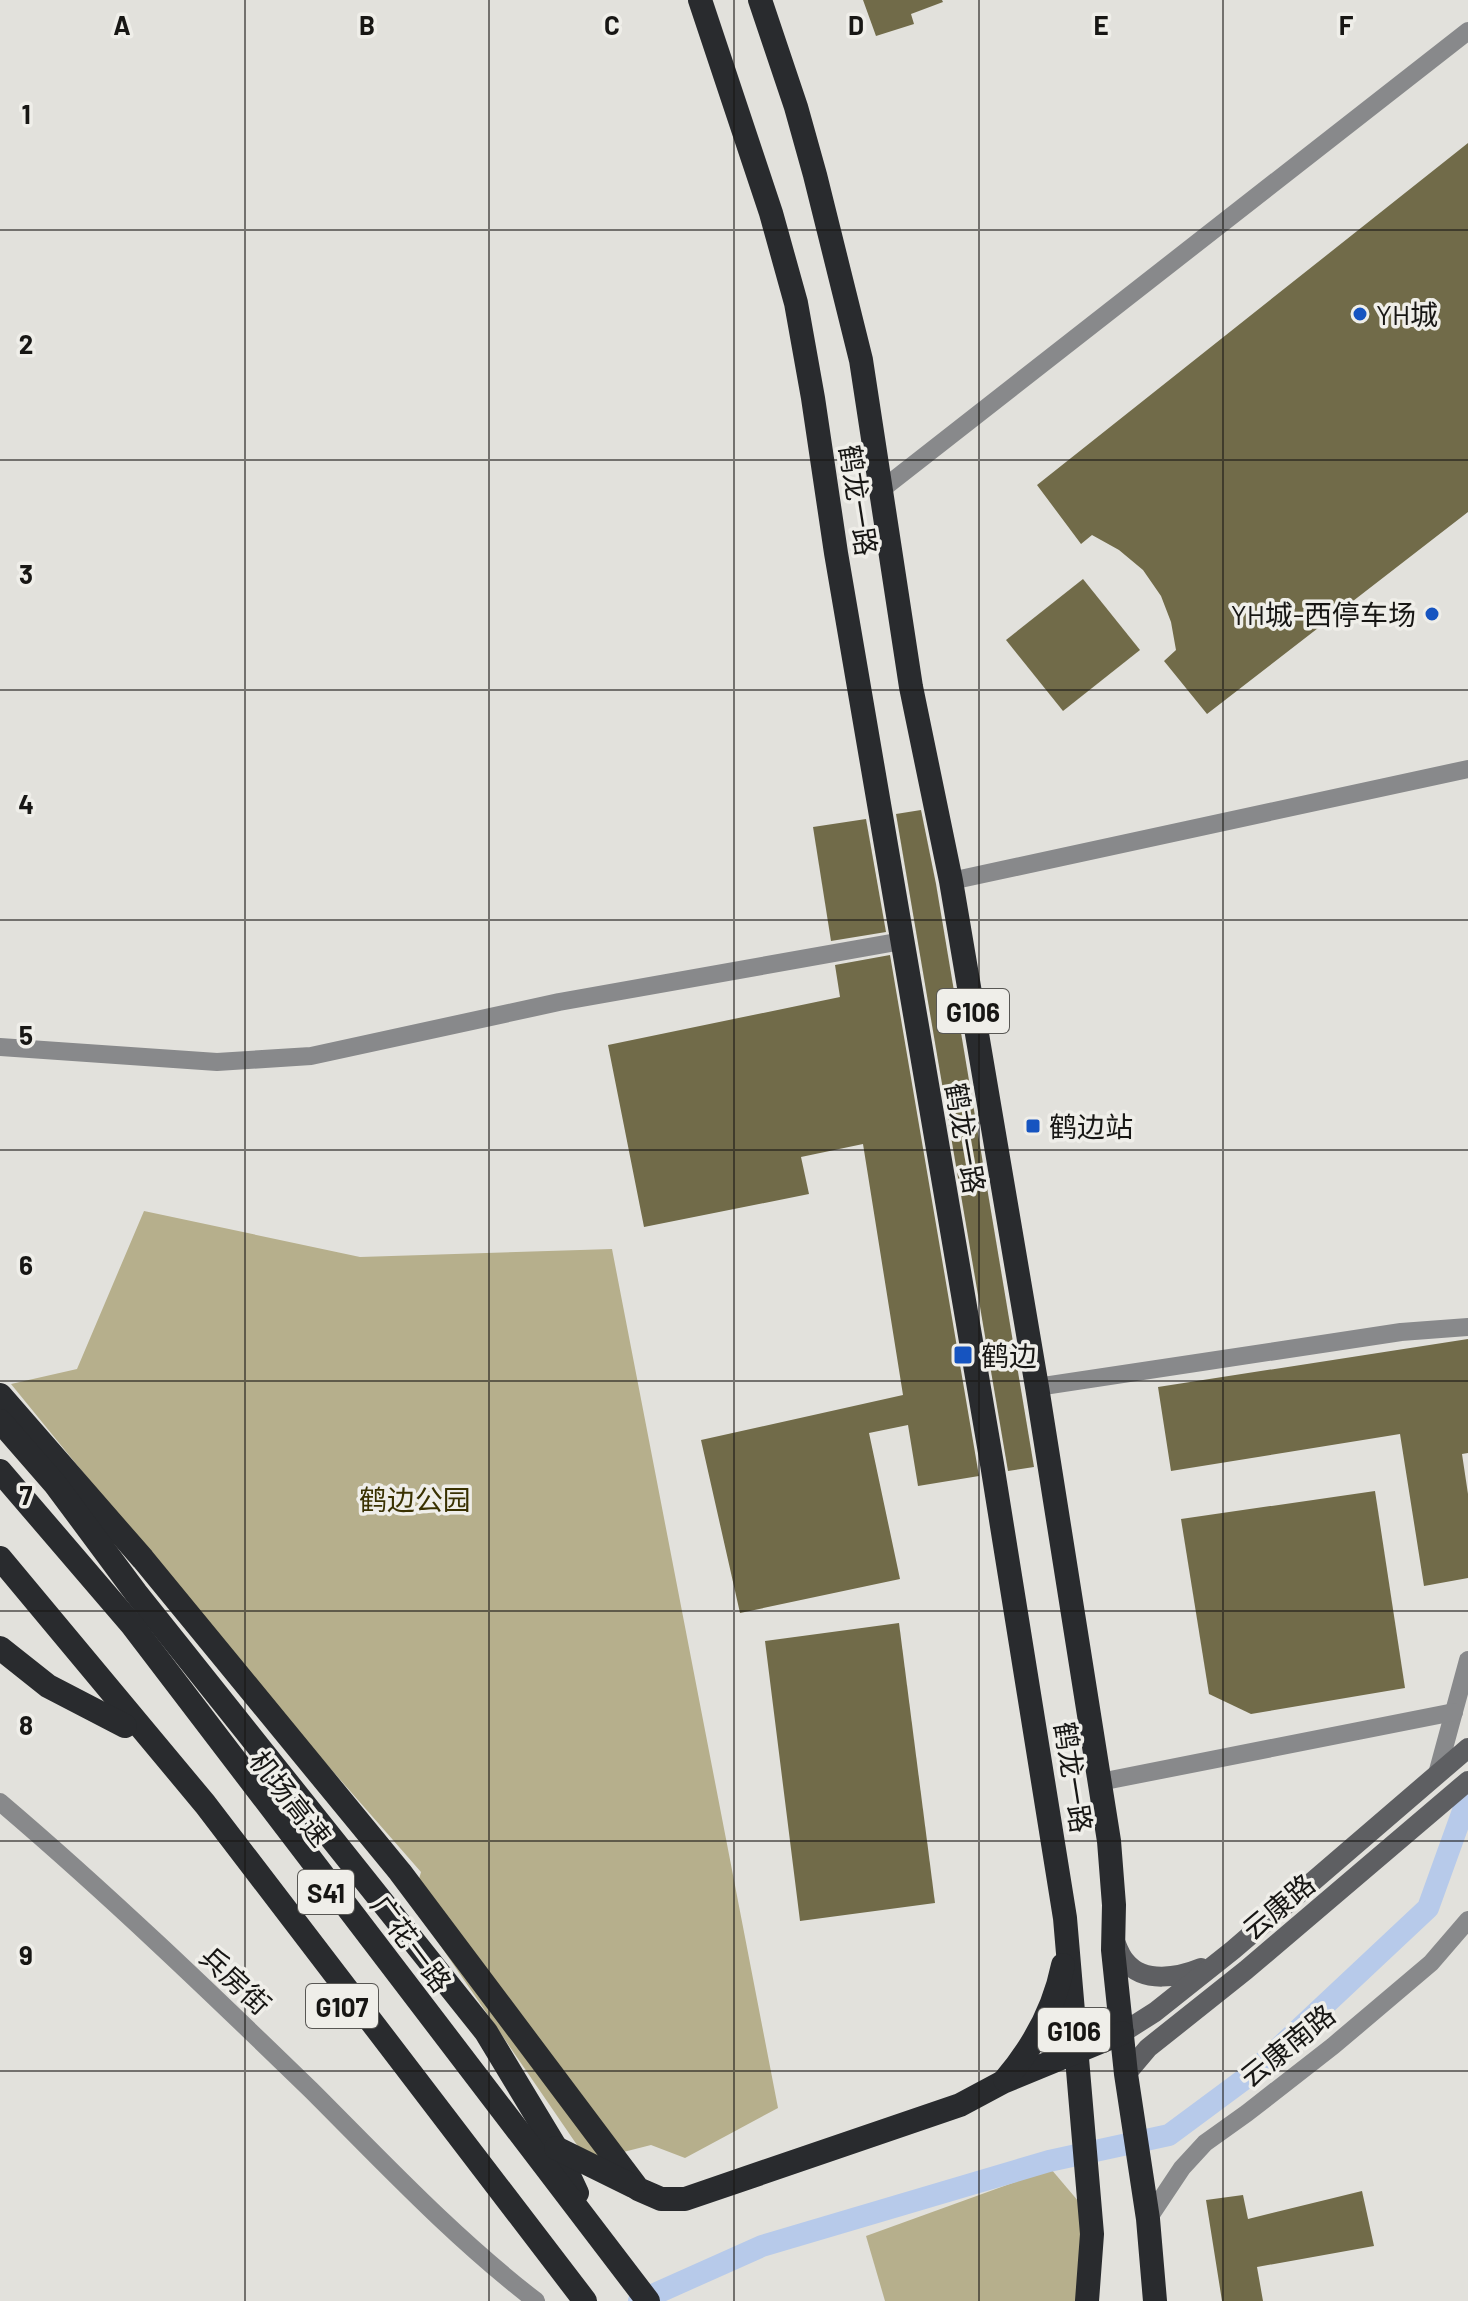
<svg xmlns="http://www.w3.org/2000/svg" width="1468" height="2301" viewBox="0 0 1468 2301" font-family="Barlow,'Noto Sans SC',sans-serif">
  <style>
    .green { fill: #b6af8c }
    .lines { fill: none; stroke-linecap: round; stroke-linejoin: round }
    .canal { stroke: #b7caea; stroke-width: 22 }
    .building { fill: #716b49 }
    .street { stroke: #88898b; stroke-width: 18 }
    .secondary { stroke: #5e5f62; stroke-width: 20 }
    .highway { stroke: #292b2e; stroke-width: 24 }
    .grid { fill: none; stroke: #171614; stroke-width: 2; stroke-opacity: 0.55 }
    .poi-dot { fill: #1654c0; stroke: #efeee9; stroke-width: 3 }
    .labels { text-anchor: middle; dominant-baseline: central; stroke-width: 7; stroke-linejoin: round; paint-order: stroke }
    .shield { fill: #efeee9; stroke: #585754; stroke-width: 2 }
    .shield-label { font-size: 26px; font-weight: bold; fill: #171614 }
    .poi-label { font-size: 28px; fill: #171614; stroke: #efeee9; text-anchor: start }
    .street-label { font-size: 28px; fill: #171614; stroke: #efeee9 }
    .park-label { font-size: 28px; fill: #393101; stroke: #efeee9 }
    .grid-label { font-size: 26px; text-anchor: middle; font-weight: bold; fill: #171614; stroke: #efeee9; stroke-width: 7; stroke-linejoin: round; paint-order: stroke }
  </style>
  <rect width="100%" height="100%" fill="#e2e1dc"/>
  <g class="green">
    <polygon points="144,1211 360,1257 612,1249 778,2108 685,2158 651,2145 588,2161 412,1904 421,1872 245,1671 11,1384 77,1369"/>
    <polygon points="1051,2169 1079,2202 1097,2301 885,2301 866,2236"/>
  </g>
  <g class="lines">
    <polyline class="canal" points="639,2301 762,2246 1049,2161 1169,2135 1250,2075 1428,1908 1468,1797"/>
  </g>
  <g class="building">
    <polygon points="863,0 942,0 943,2 911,14 914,24 876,36"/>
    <polygon points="1468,143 1468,512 1207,714 1164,661 1176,650 1171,622 1161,596 1143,570 1119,550 1092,535 1081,544 1037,485"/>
    <polygon points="1083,579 1140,650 1063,711 1006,640"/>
    <polygon points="921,810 936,884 1034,1467 1008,1471 896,814"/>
    <polygon points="866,819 886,932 831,941 813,827"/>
    <polygon points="890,955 979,1476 918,1486 908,1425 869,1433 900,1579 740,1613 701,1440 903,1395 863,1144 801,1157 809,1194 644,1227 608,1045 840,997 835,965"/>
    <polygon points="1468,1339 1468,1453 1462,1454 1468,1494 1468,1578 1424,1586 1400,1434 1171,1471 1158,1387"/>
    <polygon points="1375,1491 1405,1688 1251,1714 1209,1694 1181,1519"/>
    <polygon points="899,1623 935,1903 800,1921 765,1641"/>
    <polygon points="1362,2191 1374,2246 1257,2267 1263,2301 1222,2301 1206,2200 1243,2195 1248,2219"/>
  </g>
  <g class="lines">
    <g class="street">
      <polyline points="881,490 1468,31"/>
      <polyline points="951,881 1468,769"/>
      <polyline points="0,1047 217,1062 311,1056 559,1002 902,941"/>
      <polyline points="1037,1387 1401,1332 1468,1327"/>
      <polyline points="1437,1774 1468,1660"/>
      <polyline points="1100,1782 1454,1712"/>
      <path d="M0,1802C107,1893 210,1992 311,2090C384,2163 454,2238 536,2301"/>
      <polyline points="1148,2219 1182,2168 1205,2143 1247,2113 1333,2046 1431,1963 1468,1920"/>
    </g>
    <g class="secondary">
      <path d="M1114,1939C1117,1946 1120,1956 1126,1962C1144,1984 1179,1977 1201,1968"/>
      <polyline points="1122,2033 1155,2012 1233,1950 1468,1748"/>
      <polyline points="1126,2074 1148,2048 1246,1970 1468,1781"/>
    </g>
    <g class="highway">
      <polyline points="700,0 771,213 796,303 813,398 836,553 992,1464 1065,1918 1092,2234 1087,2301"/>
      <polyline points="760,0 796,107 815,175 861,360 911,687 951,881 1037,1387 1109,1841 1114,1905 1113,1950 1126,2074 1148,2219 1155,2301"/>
      <polyline points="0,1395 143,1559 400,1872 638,2189 661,2199 685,2199 960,2105 1003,2082 1122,2033"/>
      <polyline points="0,1421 55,1484 136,1593 486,2032 556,2148 577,2193"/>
      <polyline points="0,1471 132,1625 648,2301"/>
      <polyline points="0,1558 205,1804 585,2301"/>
      <polyline points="0,1648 48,1686 125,1726"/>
      <path d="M1005,2080C1034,2046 1054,2010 1063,1965"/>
      <polyline points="556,2148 633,2186"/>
    </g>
  </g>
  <path class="grid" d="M245,0V2301M489,0V2301M734,0V2301M979,0V2301M1223,0V2301M0,230H1468M0,460H1468M0,690H1468M0,920H1468M0,1150H1468M0,1381H1468M0,1611H1468M0,1841H1468M0,2071H1468"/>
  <g class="poi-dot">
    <circle cx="1360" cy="314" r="8"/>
    <circle cx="1432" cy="614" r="8"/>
    <rect x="1025" y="1118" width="16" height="16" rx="4"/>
    <rect x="953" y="1345" width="20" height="20" rx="4"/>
  </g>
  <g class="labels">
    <g class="shield">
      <rect x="937" y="989" width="72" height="44" rx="6"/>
      <rect x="298" y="1870" width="56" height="44" rx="6"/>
      <rect x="306" y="1984" width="72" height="44" rx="6"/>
      <rect x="1038" y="2008" width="72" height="44" rx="6"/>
    </g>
    <g class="shield-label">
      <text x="973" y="1011">G106</text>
      <text x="326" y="1892">S41</text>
      <text x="342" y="2006">G107</text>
      <text x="1074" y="2030">G106</text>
    </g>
    <g class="poi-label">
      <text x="1376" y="314">YH城</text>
      <text x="1416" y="614" text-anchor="end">YH城-西停车场</text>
      <text x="1049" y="1126">鹤边站</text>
      <text x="981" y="1355">鹤边</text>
    </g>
    <g class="street-label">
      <text transform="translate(859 500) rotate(81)">鹤龙一路</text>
      <text transform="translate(966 1138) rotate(80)">鹤龙一路</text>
      <text transform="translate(1074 1777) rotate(81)">鹤龙一路</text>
      <text transform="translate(291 1798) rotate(52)">机场高速</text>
      <text transform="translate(1278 1906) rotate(-40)">云康路</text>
      <text transform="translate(412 1943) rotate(53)">广花一路</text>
      <text transform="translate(236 1980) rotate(43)">兵房街</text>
      <text transform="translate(1287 2045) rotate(-39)">云康南路</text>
    </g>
    <g class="park-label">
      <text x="415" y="1499">鹤边公园</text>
    </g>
  </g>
  <g class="grid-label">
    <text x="122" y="35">A</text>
    <text x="367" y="35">B</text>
    <text x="612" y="35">C</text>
    <text x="856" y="35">D</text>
    <text x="1101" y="35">E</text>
    <text x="1346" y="35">F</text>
    <text x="26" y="124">1</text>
    <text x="26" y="354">2</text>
    <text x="26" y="584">3</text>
    <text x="26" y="814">4</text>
    <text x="26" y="1045">5</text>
    <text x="26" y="1275">6</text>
    <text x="26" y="1505">7</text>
    <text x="26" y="1735">8</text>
    <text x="26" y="1965">9</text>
  </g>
</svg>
